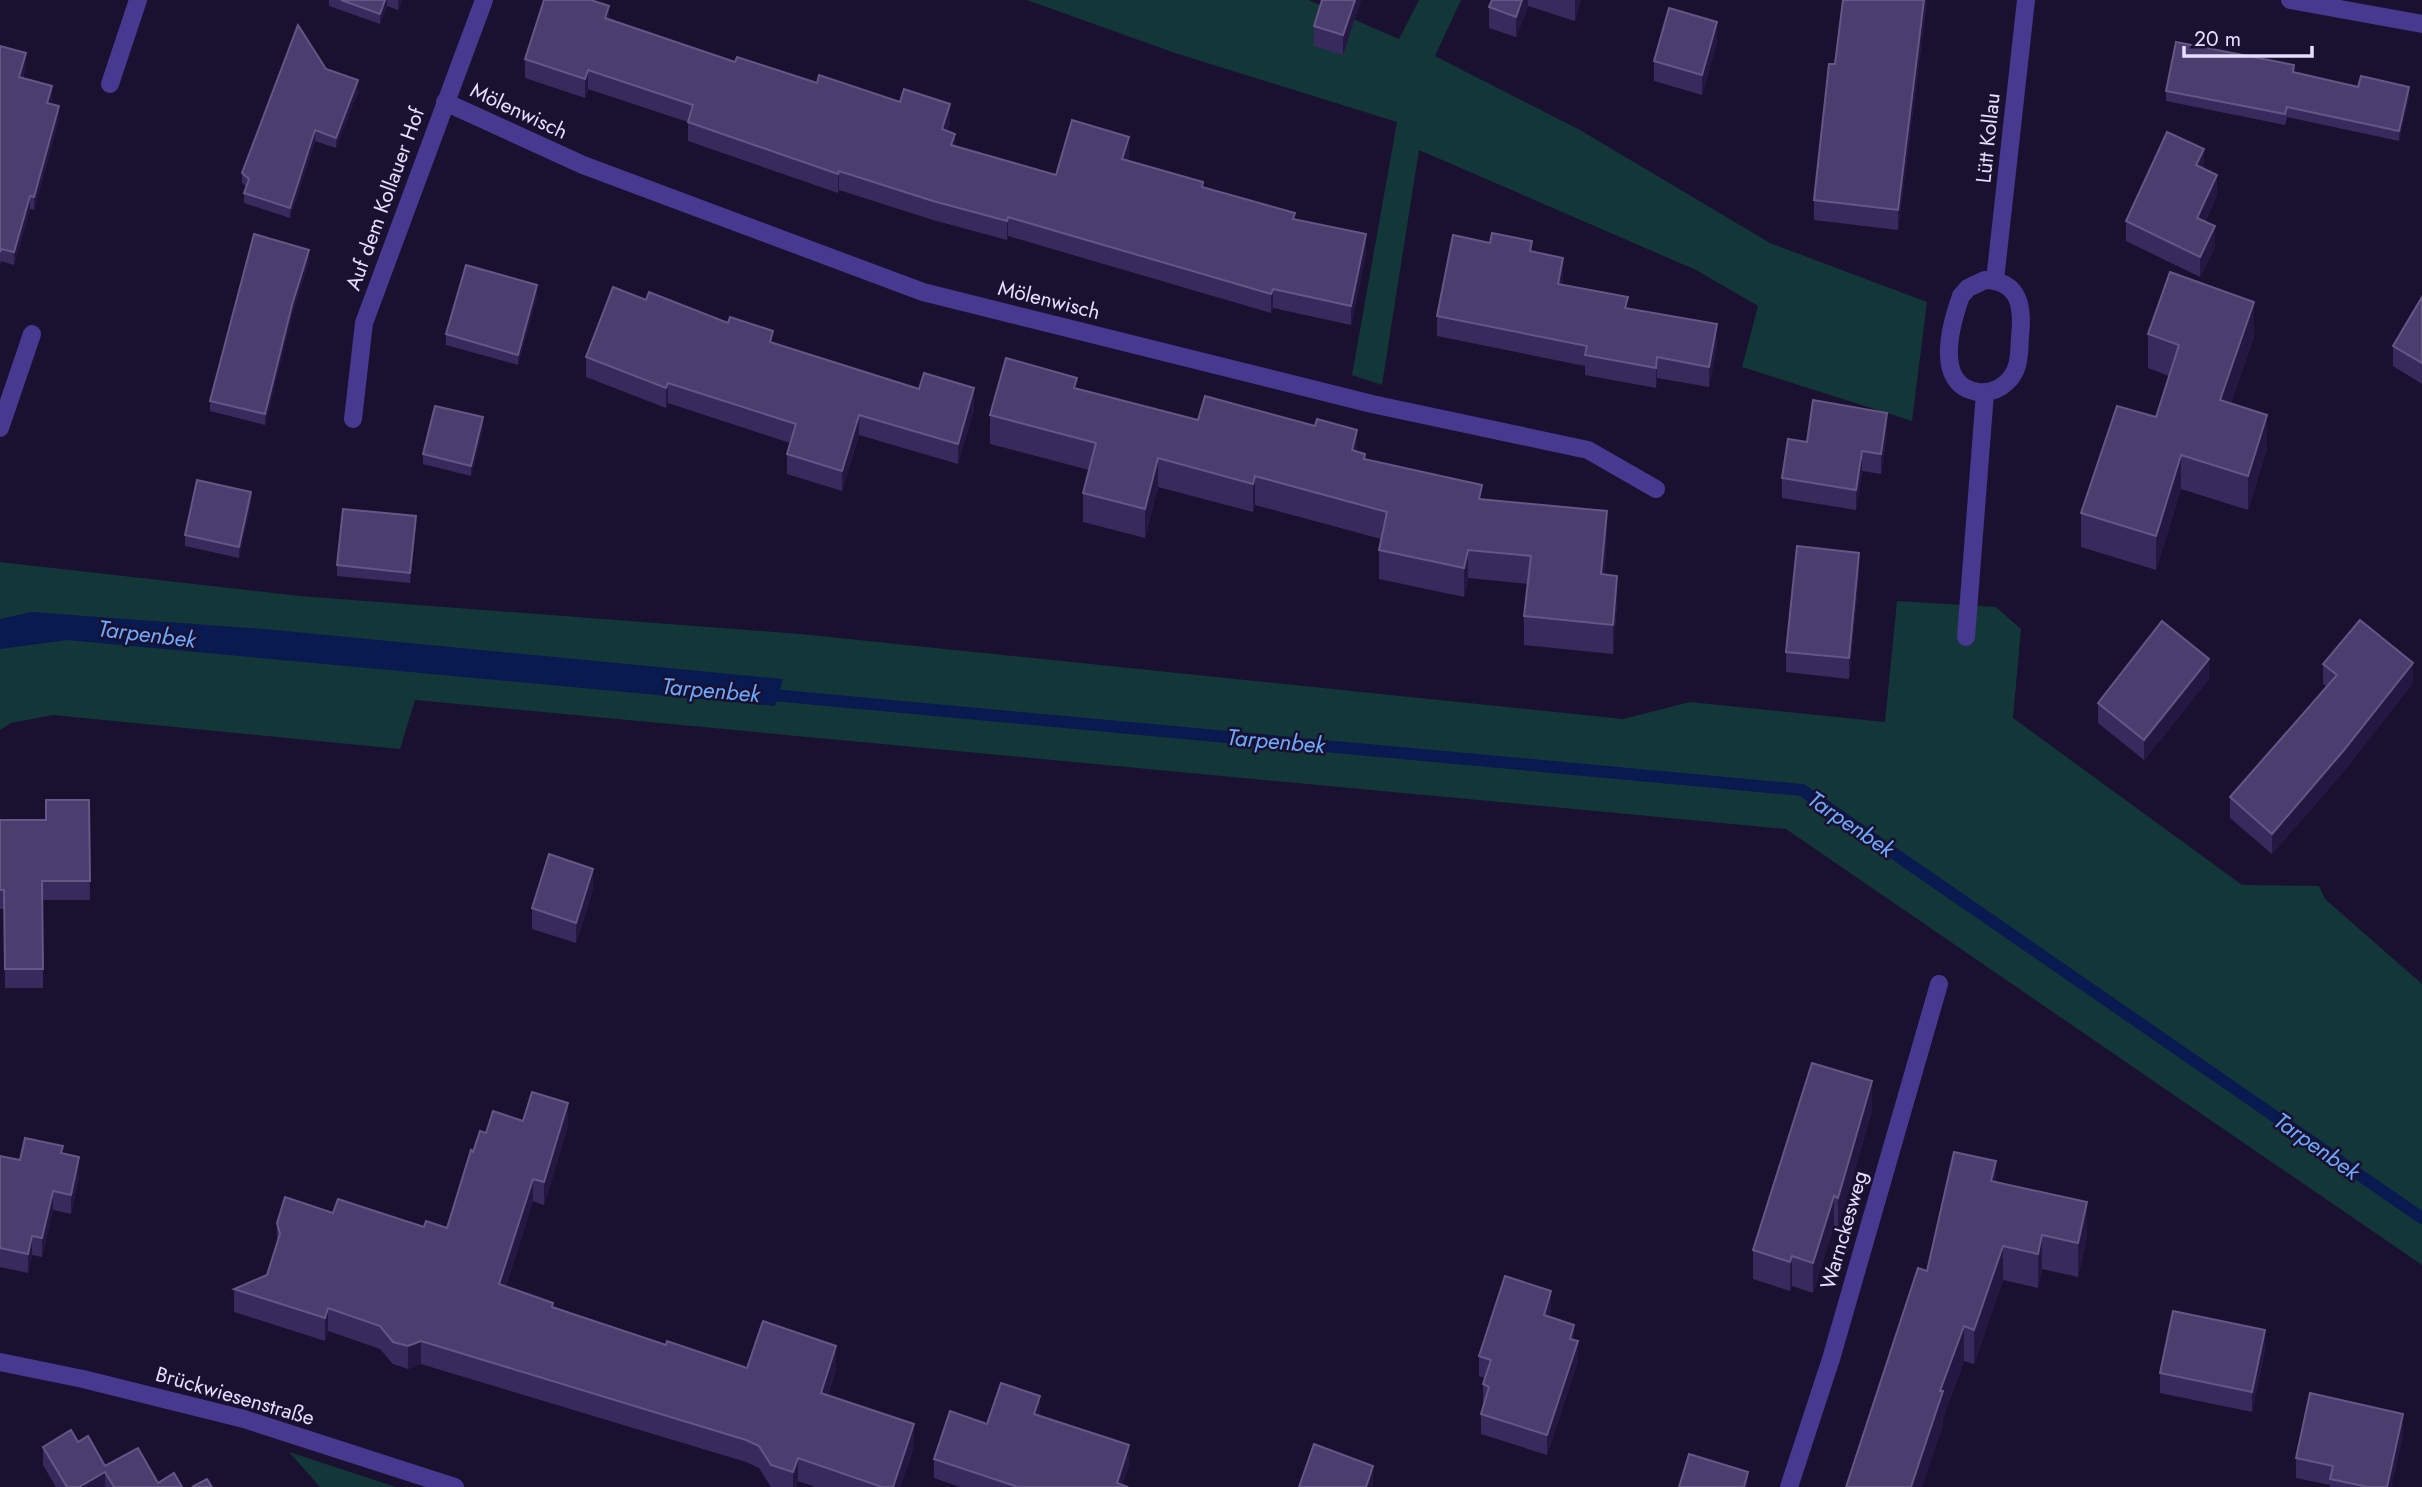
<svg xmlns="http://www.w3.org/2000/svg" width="2422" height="1487" viewBox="0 0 2422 1487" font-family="Jost,sans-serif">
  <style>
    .green { fill: #133639 }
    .water { fill: #081a50 }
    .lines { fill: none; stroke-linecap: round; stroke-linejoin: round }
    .stream { stroke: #081a50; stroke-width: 12 }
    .minor { stroke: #473990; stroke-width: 18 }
    .wall { fill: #392a5d }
    .shaded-wall { fill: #241843 }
    .building { fill: #4c3d6f; stroke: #645685; stroke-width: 2 }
    .labels { text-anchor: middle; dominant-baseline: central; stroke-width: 5; stroke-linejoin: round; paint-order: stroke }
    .street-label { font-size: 21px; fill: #e6deff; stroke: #19112f }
    .water-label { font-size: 23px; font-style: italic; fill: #6caaff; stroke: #19112f }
  </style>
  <rect width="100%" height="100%" fill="#19112f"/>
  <g class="green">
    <polygon points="1027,0 1309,0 1399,39 1419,0 1461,0 1435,56 1580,130 1770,243 1927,302 1912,421 1742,367 1758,306 1696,270 1419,150 1382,385 1352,375 1397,122 1175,53"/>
    <polygon points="0,562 300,596 800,634 1623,719 1690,702 1885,722 1897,601 1996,607 2021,629 2013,718 2242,885 2319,886 2325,899 2422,984 2422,1265 1786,829 415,700 400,749 53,715 11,723 0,730"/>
    <polygon points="289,1452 396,1487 320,1487"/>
  </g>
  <polygon class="water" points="31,612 264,629 783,679 775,706 67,640 0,649 0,619"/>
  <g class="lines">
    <polyline class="stream" points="761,694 1802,790 2422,1218"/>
    <g class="minor">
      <polyline points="2290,0 2422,24"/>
      <polyline points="110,84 138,0"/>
      <polyline points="445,102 583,165 923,292 1372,404 1588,450 1656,489"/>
      <path d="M1985,280C2021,281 2023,309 2020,337C2019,354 2020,370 2007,382C1999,390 1989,393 1978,392C1933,385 1951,324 1961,296L1968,288Z"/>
      <polyline points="1995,280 2026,0"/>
      <polyline points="353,419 364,323 484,0"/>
      <polyline points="0,428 32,334"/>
      <polyline points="1966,637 1985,393"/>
      <polyline points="0,1362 83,1379 244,1419 455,1487"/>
      <polyline points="1789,1487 1831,1359 1939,984"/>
    </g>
  </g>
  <g class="wall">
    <polygon points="329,0 402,0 398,10 387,6 380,24 329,6"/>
    <polygon points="1361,0 1343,55 1314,46 1314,26"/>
    <polygon points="1492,0 1581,0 1575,21 1528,6 1516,37 1489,28 1489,7"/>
    <polygon points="1927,0 1898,230 1814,220 1814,200 1835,64"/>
    <polygon points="609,19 735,62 817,83 950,123 947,131 955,146 1056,175 1129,156 1127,160 1295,219 1366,253 1351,325 1273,308 1271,313 1008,236 1007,240 933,220 839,190 838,193 688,141 688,122 588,89 585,98 525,78 525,59"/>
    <polygon points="1717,42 1702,95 1654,81 1654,61"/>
    <polygon points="0,46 26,66 23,78 52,98 50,103 59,119 34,210 30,209 14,265 1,261 0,265"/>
    <polygon points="326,69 358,91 336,148 315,141 290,218 244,203 244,193 246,187 242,183 242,173"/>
    <polygon points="2294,72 2409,97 2399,141 2287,117 2285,125 2166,101 2166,91"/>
    <polygon points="2204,169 2217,195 2205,222 2215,247 2200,277 2126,241 2126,221"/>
    <polygon points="1490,243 1532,251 1563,278 1562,285 1628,308 1717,345 1709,387 1657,378 1656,388 1585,375 1585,366 1437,336 1437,316"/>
    <polygon points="309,261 292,315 265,425 210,411 210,401"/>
    <polygon points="537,295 518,365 446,345 446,334"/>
    <polygon points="2422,297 2422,384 2393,366 2393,346"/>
    <polygon points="646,300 773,343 974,409 958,464 859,435 842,491 787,474 787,454 790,443 668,403 666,408 586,377 586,357"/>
    <polygon points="2148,334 2254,336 2231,403 2267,448 2248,510 2181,489 2156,570 2081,547 2081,513 2156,417 2169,376 2148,368"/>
    <polygon points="1077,388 1198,420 1357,452 1365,460 1607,540 1604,574 1617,604 1613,654 1524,645 1524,616 1528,584 1468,578 1464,597 1379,579 1379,550 1381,539 1255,505 1253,512 1158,487 1145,538 1083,522 1083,493 1089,470 990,444 990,415"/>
    <polygon points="483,428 471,476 423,464 423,454"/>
    <polygon points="1887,433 1881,474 1862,471 1856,510 1782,498 1782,478"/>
    <polygon points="251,502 239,558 185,546 185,535"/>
    <polygon points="416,527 410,583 337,576 337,565"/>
    <polygon points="1859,573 1849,679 1786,672 1786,652"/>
    <polygon points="2323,664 2413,683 2344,771 2272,854 2230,818 2230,797 2327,687 2323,684"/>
    <polygon points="2209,679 2144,760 2098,723 2098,703"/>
    <polygon points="89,800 90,900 43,900 43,988 5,988 4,909 0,909 0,820 46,820"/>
    <polygon points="593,889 576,943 532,929 532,908"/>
    <polygon points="1872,1111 1838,1227 1834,1226 1813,1293 1792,1286 1790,1291 1753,1279 1753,1250"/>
    <polygon points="523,1121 568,1126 544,1205 533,1201 506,1286 553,1307 666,1345 747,1368 836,1369 828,1395 914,1447 900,1487 815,1487 798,1481 796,1487 771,1487 759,1468 746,1462 421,1364 408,1369 393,1364 380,1349 328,1331 325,1341 234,1312 234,1289 267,1275 277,1245 277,1223 333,1213 424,1227 447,1228 473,1152 486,1133"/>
    <polygon points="63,1154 79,1176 71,1214 53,1210 42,1257 32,1255 28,1273 0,1267 0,1156 20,1160"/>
    <polygon points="1996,1182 2087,1237 2078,1277 2042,1269 2038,1288 2003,1280 1974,1364 1964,1361 1943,1418 1943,1426 1927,1271"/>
    <polygon points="1551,1311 1549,1317 1574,1340 1578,1361 1547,1455 1481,1434 1481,1414 1483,1405 1483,1384 1485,1378 1479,1376 1479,1356"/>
    <polygon points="2265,1350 2252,1412 2160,1393 2160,1373"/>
    <polygon points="987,1424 1129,1465 1122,1485 1128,1487 960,1487 934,1478 934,1459"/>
    <polygon points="2403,1434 2391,1487 2330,1487 2330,1485 2296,1478 2296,1458"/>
    <polygon points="78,1442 105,1466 158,1483 182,1487 56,1487 43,1465 43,1447"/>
  </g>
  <g class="shaded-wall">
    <polygon points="385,0 387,0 387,6 380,24 380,14"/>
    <polygon points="398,0 402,0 398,10"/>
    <polygon points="1355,0 1361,0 1343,55 1343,35"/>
    <polygon points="1522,0 1528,0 1528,6 1516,37 1516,17"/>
    <polygon points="1575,0 1581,0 1575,21"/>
    <polygon points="1924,0 1927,0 1898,230 1898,210"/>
    <polygon points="609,6 609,25 605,18"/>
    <polygon points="1717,22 1717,42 1702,95 1702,75"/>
    <polygon points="26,53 26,66 19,89 19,77"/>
    <polygon points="588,70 588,89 585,98 585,79"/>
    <polygon points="358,80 358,91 336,148 336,138"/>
    <polygon points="52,86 52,98 47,115 47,103"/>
    <polygon points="2409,87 2409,97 2399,141 2399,131"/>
    <polygon points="950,104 950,123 942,148 942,129"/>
    <polygon points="59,106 59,119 34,210 34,197"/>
    <polygon points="315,130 315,141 290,218 290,208"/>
    <polygon points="955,134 955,153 951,145"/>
    <polygon points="1129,137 1129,156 1122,178 1122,159"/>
    <polygon points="2204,149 2204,170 2196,165"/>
    <polygon points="839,171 839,190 838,193 838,174"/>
    <polygon points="2217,175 2217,195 2197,238 2197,218"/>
    <polygon points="30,196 30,209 14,265 14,252"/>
    <polygon points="1008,217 1008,236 1007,240 1007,221"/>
    <polygon points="2215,226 2215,247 2200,277 2200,257"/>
    <polygon points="1366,234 1366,253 1351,325 1351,306"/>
    <polygon points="309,250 309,261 292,315 265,425 265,414 292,305"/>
    <polygon points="1563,258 1563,278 1558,304 1558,284"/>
    <polygon points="537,285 537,295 518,365 518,355"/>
    <polygon points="1273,289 1273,308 1271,313 1271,294"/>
    <polygon points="2254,302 2254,336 2220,434 2220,400"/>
    <polygon points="1717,324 1717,345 1709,387 1709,367"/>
    <polygon points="1657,357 1657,378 1656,388 1656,368"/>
    <polygon points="668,383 668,403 666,408 666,388"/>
    <polygon points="974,388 974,409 958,464 958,444"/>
    <polygon points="1887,413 1887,433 1881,474 1881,454"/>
    <polygon points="859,415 859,435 842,491 842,471"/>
    <polygon points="2267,415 2267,448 2248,510 2248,476"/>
    <polygon points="483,417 483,428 471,476 471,466"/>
    <polygon points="1357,430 1357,459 1352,450"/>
    <polygon points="1862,451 1862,471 1856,510 1856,490"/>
    <polygon points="2181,455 2181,489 2156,570 2156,536"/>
    <polygon points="1158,458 1158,487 1145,538 1145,509"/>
    <polygon points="1255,476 1255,505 1253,512 1253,484"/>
    <polygon points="251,492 251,502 239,558 239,547"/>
    <polygon points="1607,511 1607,540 1601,603 1601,574"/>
    <polygon points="416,516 416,527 410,583 410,573"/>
    <polygon points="1468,550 1468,578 1464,597 1464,568"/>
    <polygon points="1859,553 1859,573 1849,679 1849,658"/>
    <polygon points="1617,576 1617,604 1613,654 1613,625"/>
    <polygon points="2209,659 2209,679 2144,760 2144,740"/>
    <polygon points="2413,663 2413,683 2344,771 2272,854 2272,834"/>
    <polygon points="593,869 593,889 576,943 576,923"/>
    <polygon points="1872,1081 1872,1111 1838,1227 1838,1198"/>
    <polygon points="568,1103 568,1126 544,1205 544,1182"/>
    <polygon points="79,1157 79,1176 71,1214 71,1195"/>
    <polygon points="1996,1161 1996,1195 1991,1181"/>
    <polygon points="533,1179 533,1201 499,1307 499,1284"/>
    <polygon points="53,1191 53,1210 42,1257 42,1238"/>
    <polygon points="1834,1196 1834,1226 1813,1293 1813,1263"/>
    <polygon points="2087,1202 2087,1237 2078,1277 2078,1243"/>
    <polygon points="2042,1235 2042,1269 2038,1288 2038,1254"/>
    <polygon points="32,1236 32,1255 28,1273 28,1254"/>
    <polygon points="2003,1246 2003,1280 1974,1364 1974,1330"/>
    <polygon points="1792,1256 1792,1286 1790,1291 1790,1262"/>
    <polygon points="1551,1291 1551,1311 1544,1335 1544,1315"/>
    <polygon points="328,1308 328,1331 325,1341 325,1318"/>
    <polygon points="1574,1325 1574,1345 1570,1339"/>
    <polygon points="1964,1326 1964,1361 1943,1418 1943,1426 1922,1487 1911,1487 1940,1391"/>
    <polygon points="2265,1330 2265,1350 2252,1412 2252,1392"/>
    <polygon points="421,1341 421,1364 408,1369 408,1346"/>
    <polygon points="1578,1341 1578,1361 1547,1455 1547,1435"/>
    <polygon points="836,1346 836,1369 821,1415 821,1393"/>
    <polygon points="1040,1396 1040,1416 1034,1434 1034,1414"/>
    <polygon points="2403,1414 2403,1434 2391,1487 2387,1487"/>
    <polygon points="914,1424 914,1447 900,1487 893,1487"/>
    <polygon points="1129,1445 1129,1465 1122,1487 1117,1483"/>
    <polygon points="798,1458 798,1481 796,1487 793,1487 793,1472"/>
    <polygon points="1373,1466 1373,1486 1366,1487"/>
    <polygon points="105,1472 105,1487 79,1487"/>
    <polygon points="1748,1472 1748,1487 1744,1487"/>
  </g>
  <g class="building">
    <polygon points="341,0 385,0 380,14"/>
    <polygon points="544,0 591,0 609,6 605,18 735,62 737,57 817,83 819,75 900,102 904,89 950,104 942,129 955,134 951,145 1056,175 1072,120 1129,137 1122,159 1203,182 1202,187 1295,213 1293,219 1366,234 1351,306 1273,289 1271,294 1008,217 1007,221 933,201 839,171 838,174 688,122 693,105 588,70 585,79 525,59"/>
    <polygon points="1322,0 1355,0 1343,35 1314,26"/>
    <polygon points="1492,0 1522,0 1516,17 1489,7"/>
    <polygon points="1843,0 1924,0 1898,210 1814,200 1829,64 1835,64"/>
    <polygon points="1669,8 1717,22 1702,75 1654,61"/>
    <polygon points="298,25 326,69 358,80 336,138 315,130 290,208 244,193 249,179 242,173"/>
    <polygon points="2176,42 2294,65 2293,72 2358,87 2361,76 2409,87 2399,131 2287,107 2285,114 2166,91"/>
    <polygon points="0,46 26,53 19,77 52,86 47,103 59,106 34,197 30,196 14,252 1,249 0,252"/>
    <polygon points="2167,132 2204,149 2196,165 2217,175 2197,218 2215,226 2200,257 2126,221"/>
    <polygon points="1492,233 1532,241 1530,251 1563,258 1558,284 1628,297 1625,308 1717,324 1709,367 1657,357 1656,368 1585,355 1587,346 1437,316 1453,235 1490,243"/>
    <polygon points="254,234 309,250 292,305 265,414 210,401"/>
    <polygon points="466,265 537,285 518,355 446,334"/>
    <polygon points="2170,272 2254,302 2220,400 2267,415 2248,476 2181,455 2156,536 2081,513 2117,406 2156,417 2179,345 2148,334"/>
    <polygon points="613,287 646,300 649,292 728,323 730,317 773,331 770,342 919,389 924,373 974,388 958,444 859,415 842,471 787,454 796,424 668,383 666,388 586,357"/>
    <polygon points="2422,297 2422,363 2393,346"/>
    <polygon points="1006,358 1077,378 1074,388 1198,420 1205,396 1315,426 1317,419 1357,430 1352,450 1365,454 1364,459 1482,485 1479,499 1607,511 1601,574 1617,576 1613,625 1524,616 1531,556 1468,550 1464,568 1379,550 1387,512 1255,476 1253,484 1158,458 1145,509 1083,493 1096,443 990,415"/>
    <polygon points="1813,400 1887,413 1881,454 1862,451 1856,490 1782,478 1788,439 1807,442"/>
    <polygon points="435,406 483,417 471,466 423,454"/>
    <polygon points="197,480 251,492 239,547 185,535"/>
    <polygon points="343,509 416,516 410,573 337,565"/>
    <polygon points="1797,546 1859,553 1849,658 1786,652"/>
    <polygon points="2360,620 2413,663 2344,750 2272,834 2230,797 2337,675 2323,664"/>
    <polygon points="2162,621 2209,659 2144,740 2098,703"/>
    <polygon points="46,800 89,800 90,881 42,881 43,969 5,969 4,890 0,890 0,820 46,820"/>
    <polygon points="549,854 593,869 576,923 532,908"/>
    <polygon points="1812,1063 1872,1081 1838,1198 1834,1196 1813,1263 1792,1256 1790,1262 1753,1250"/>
    <polygon points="532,1092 568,1103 544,1182 533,1179 499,1284 553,1303 552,1307 666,1345 667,1341 747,1368 763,1321 836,1346 821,1393 914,1424 893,1487 882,1487 798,1458 793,1472 771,1465 759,1446 746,1440 421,1341 408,1346 393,1342 380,1326 328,1308 325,1318 234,1289 267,1275 280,1234 277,1223 285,1197 333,1213 338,1199 424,1227 426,1221 447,1228 471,1150 473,1152 480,1131 486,1133 493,1111 523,1121"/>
    <polygon points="25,1138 63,1146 61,1153 79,1157 71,1195 53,1191 42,1238 32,1236 28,1254 0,1248 0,1156 20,1160"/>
    <polygon points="1954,1152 1996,1161 1991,1181 2087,1202 2078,1243 2042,1235 2038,1254 2003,1246 1974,1330 1964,1326 1940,1391 1943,1391 1911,1487 1846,1487 1918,1268 1927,1271"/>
    <polygon points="1505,1276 1551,1291 1544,1315 1574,1325 1570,1339 1578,1341 1547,1435 1481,1414 1489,1387 1483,1384 1491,1360 1479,1356"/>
    <polygon points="2173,1311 2265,1330 2252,1392 2160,1373"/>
    <polygon points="1001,1383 1040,1396 1034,1414 1129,1445 1117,1483 1128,1487 1018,1487 934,1459 950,1411 987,1424"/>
    <polygon points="2310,1393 2403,1414 2387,1487 2368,1487 2330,1479 2333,1466 2296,1458"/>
    <polygon points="71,1430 78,1442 88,1436 105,1466 138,1448 158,1483 174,1473 182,1487 114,1487 105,1472 79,1487 67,1487 43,1447"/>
    <polygon points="1314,1444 1373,1466 1366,1487 1299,1487"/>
    <polygon points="1689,1454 1748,1472 1744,1487 1679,1487"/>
    <polygon points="207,1479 212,1487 192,1487"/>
  </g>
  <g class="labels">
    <g class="street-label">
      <text transform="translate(519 111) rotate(25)">Mölenwisch</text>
      <text transform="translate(1988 138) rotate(-84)">Lütt Kollau</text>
      <text transform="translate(385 199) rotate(-70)">Auf dem Kollauer Hof</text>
      <text transform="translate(1049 300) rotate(14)">Mölenwisch</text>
      <text transform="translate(1844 1230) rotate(-74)">Warnckesweg</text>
      <text transform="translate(235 1396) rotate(16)">Brückwiesenstraße</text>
    </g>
    <g class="water-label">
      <text transform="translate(147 634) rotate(7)">Tarpenbek</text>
      <text transform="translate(711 690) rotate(5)">Tarpenbek</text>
      <text transform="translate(1276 741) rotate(5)">Tarpenbek</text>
      <text transform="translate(1851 824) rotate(34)">Tarpenbek</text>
      <text transform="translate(2317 1146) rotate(35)">Tarpenbek</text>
    </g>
  </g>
  <path d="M2184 46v10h128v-10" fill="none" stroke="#e6deff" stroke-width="3.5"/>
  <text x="2194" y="46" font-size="21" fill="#e6deff" stroke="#19112f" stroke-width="5" paint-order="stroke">20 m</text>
</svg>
